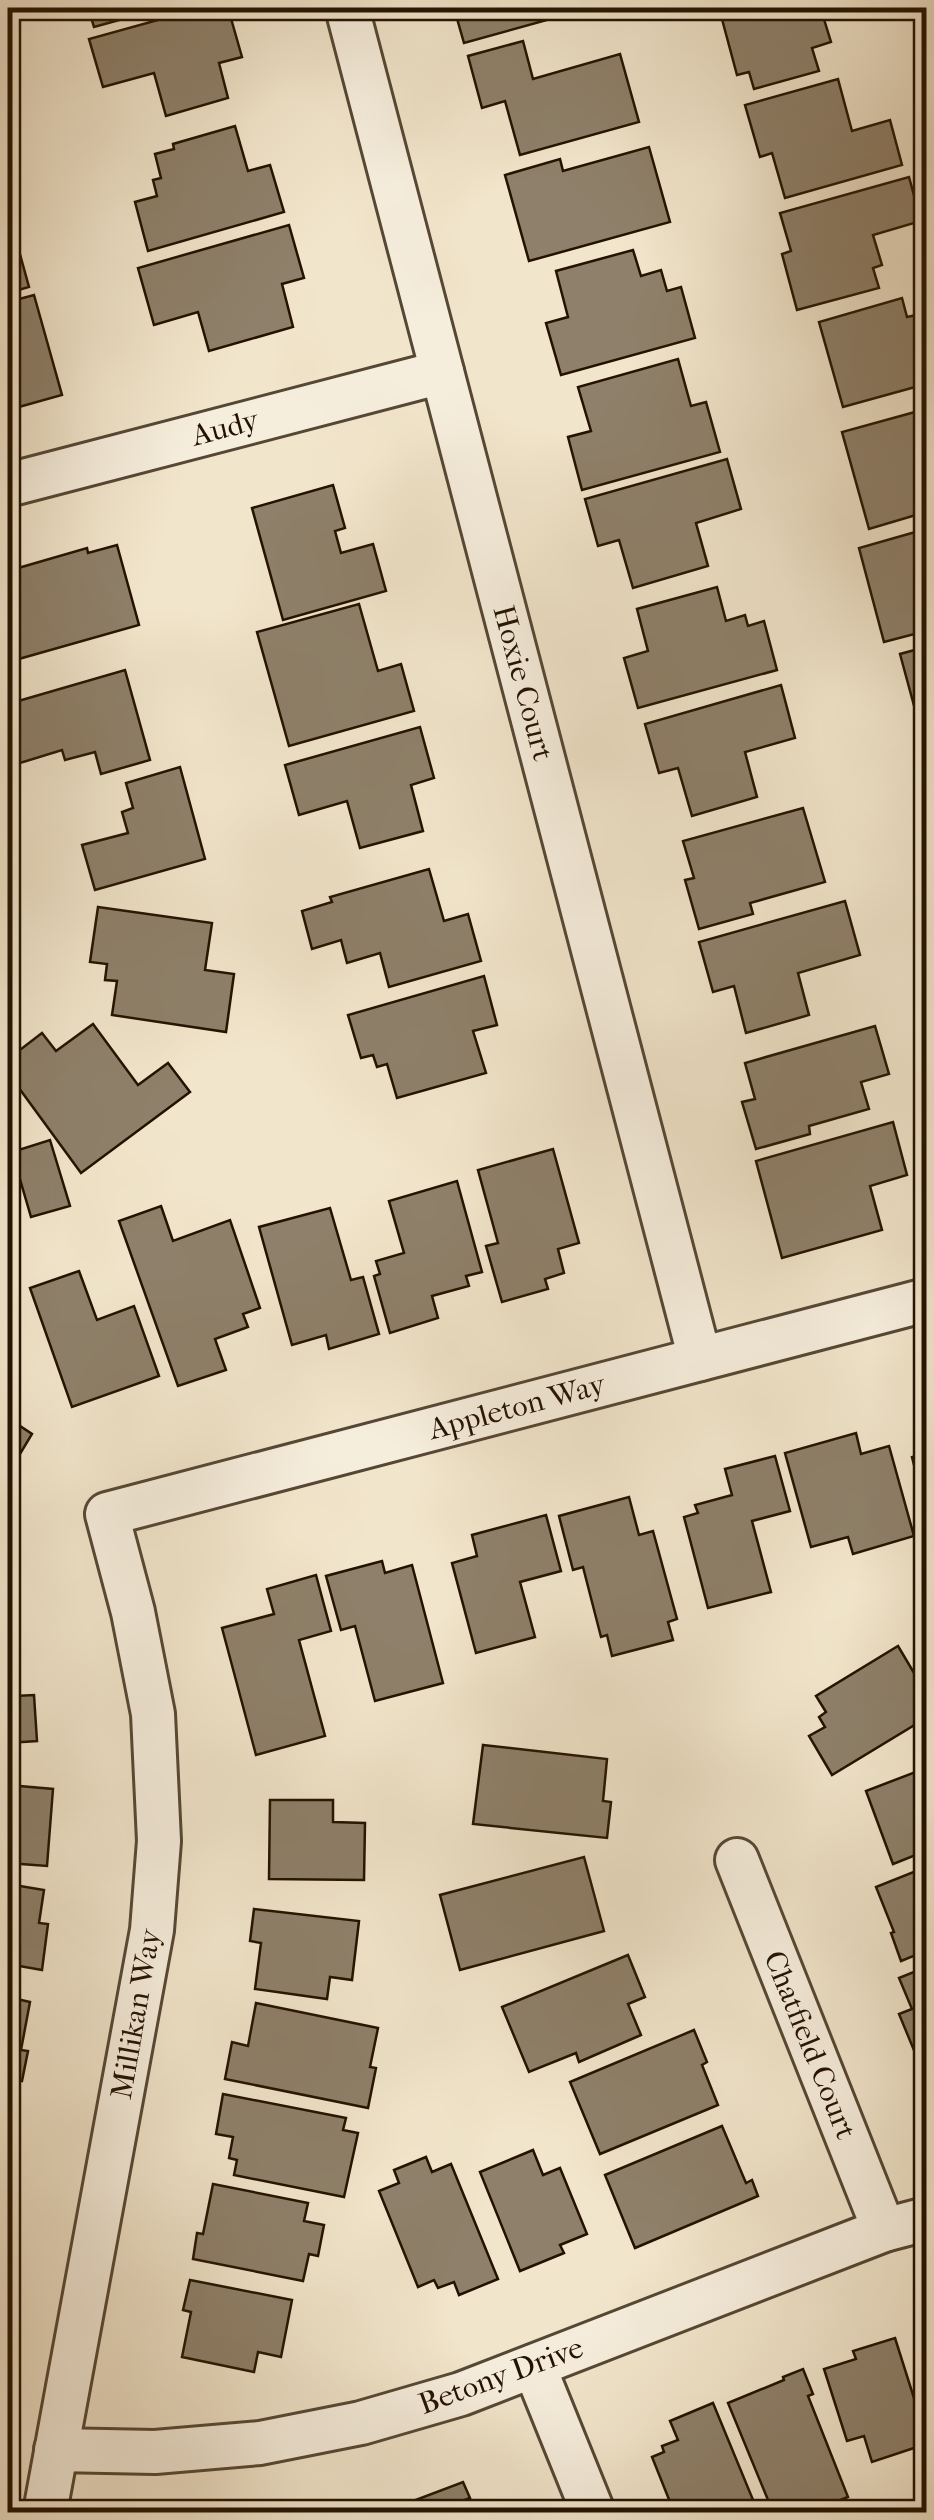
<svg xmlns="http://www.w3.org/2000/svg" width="934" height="2520" viewBox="0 0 934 2520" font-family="'IM FELL French Canon',serif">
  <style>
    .building { fill: #8e806a; stroke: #231201; stroke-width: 2.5 }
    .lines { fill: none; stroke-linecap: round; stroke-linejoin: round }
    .minor-casing { stroke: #564734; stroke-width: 48 }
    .minor { stroke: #f6eedd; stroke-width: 42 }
    .labels { text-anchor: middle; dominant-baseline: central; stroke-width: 8; stroke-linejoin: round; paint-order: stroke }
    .street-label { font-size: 30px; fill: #231201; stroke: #f6eedd }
  </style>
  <rect width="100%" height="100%" fill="#f1e5cb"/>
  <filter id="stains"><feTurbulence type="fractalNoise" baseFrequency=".002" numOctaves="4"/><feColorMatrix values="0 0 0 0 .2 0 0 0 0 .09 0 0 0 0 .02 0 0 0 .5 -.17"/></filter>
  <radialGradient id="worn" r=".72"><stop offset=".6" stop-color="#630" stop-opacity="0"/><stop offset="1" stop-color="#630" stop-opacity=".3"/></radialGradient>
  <g class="building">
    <polygon points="88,8 163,8 94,27"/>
    <polygon points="201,8 228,8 242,57 219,63 228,98 166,116 154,73 103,87 89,39"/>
    <polygon points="454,8 590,8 464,43"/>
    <polygon points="719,8 855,8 823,16 831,42 812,48 819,71 754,89 749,72 737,75"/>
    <polygon points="523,41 533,79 620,54 639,122 520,155 505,101 482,108 468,56"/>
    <polygon points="838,79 852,131 890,120 902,165 785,198 772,153 760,157 745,105"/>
    <polygon points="235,126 248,171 270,165 284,212 148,251 135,202 157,196 153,180 161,178 155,154 174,149 173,144"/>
    <polygon points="649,147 670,222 529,261 505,175 560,159 563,171"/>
    <polygon points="909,177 921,221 873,235 882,265 873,268 879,288 797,310 782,254 791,251 780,213"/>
    <polygon points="8,211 29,287 8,293"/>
    <polygon points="289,225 304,278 282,284 293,327 209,351 198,312 154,325 138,268"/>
    <polygon points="633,250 641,276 661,270 667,291 681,287 695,338 561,375 546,323 568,317 556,271"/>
    <polygon points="34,295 62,395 8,410 8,302"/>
    <polygon points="902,298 907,317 921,314 926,327 926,384 843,407 819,322"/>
    <polygon points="678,359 691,406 706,402 720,452 582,490 568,437 591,431 578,387"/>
    <polygon points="926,409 926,512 869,529 842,432"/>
    <polygon points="727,459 741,509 696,523 708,566 633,588 619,540 598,546 585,499"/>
    <polygon points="333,485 345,528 335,531 341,553 373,544 386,591 283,620 252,508"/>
    <polygon points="926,529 926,631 884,642 859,548"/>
    <polygon points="117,545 139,625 8,662 8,593 12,592 8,571 87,548 88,553"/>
    <polygon points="717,587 726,621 745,615 748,626 764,621 777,670 638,708 624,658 648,651 637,609"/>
    <polygon points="359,604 378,671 401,664 414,711 289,746 257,632"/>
    <polygon points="926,647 926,750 900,654"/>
    <polygon points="125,670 150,760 101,774 95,752 65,760 62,750 20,763 8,716 8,704"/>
    <polygon points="781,685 795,738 745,752 757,797 692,816 678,768 659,773 645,724"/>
    <polygon points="420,727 434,778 411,785 423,831 360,848 347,801 299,815 285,765"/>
    <polygon points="180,767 205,859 95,890 82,845 128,833 122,812 133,808 126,783"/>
    <polygon points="803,808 825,882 750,903 753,914 699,929 685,880 694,878 683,841"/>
    <polygon points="429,869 444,921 468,914 481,961 389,987 380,953 347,963 341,940 312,949 302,911 332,902 330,897"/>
    <polygon points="845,901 860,955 798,973 809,1015 746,1033 734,986 713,992 699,942"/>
    <polygon points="98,907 212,923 205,970 234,974 226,1032 112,1015 117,981 105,980 107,964 90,962"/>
    <polygon points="484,976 497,1025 473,1031 486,1073 397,1098 387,1064 377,1067 373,1055 361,1058 348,1015"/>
    <polygon points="93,1024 138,1085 168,1063 190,1092 81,1173 8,1073 8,1059 42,1033 56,1051"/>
    <polygon points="875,1026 889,1074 861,1082 869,1109 809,1126 810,1134 756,1149 742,1102 755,1099 745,1063"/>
    <polygon points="893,1122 907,1175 870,1186 882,1230 782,1258 756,1161"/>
    <polygon points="50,1140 70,1206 31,1217 12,1152"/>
    <polygon points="553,1149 579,1243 558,1249 564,1273 545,1279 548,1289 502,1302 486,1246 498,1243 478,1170"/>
    <polygon points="457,1181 482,1272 466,1276 469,1286 432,1296 438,1318 390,1333 374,1276 380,1274 376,1261 404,1253 389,1201"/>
    <polygon points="161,1206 173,1241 230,1220 260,1308 243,1314 248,1327 215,1339 226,1370 178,1386 119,1221"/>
    <polygon points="330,1208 351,1280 363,1277 379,1334 329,1349 326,1335 292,1345 259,1227"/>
    <polygon points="79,1271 97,1320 134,1306 159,1376 72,1407 30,1288"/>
    <polygon points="8,1418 32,1434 8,1474"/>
    <polygon points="856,1433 861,1454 889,1446 914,1536 853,1554 848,1537 811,1547 785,1453"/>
    <polygon points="924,1444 926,1444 926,1512 912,1457 926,1453"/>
    <polygon points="775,1456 790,1511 752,1521 771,1592 708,1608 684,1517 698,1513 695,1505 732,1495 725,1469"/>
    <polygon points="629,1497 639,1535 653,1531 677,1619 668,1622 673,1640 612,1656 607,1635 601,1637 583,1567 573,1570 559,1516"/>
    <polygon points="546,1515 561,1571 520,1582 535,1637 476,1653 452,1563 477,1556 472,1535"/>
    <polygon points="382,1561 385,1573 412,1565 443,1683 375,1701 355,1626 341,1630 326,1576"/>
    <polygon points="316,1575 331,1631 299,1640 325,1736 256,1755 222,1628 274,1614 267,1589"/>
    <polygon points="898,1646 926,1693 926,1718 832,1775 809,1736 825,1727 819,1717 826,1712 816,1696"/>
    <polygon points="14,1679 15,1696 34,1695 37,1741 8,1743 8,1680"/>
    <polygon points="483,1745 607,1759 603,1801 611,1802 607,1838 473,1824"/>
    <polygon points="926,1768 926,1851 893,1864 866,1791"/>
    <polygon points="8,1785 53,1789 47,1866 8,1863"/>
    <polygon points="270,1800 333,1800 333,1822 365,1823 364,1880 269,1879"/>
    <polygon points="584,1857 604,1931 460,1970 440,1895"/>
    <polygon points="926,1867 926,1951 901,1961 891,1933 894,1932 876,1887"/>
    <polygon points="8,1884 44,1890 39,1923 48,1924 42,1970 8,1964"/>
    <polygon points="254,1909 359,1921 352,1980 330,1977 327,1999 255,1989 261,1943 250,1941"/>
    <polygon points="628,1955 645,1997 628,2004 641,2035 579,2062 576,2053 529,2072 502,2007"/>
    <polygon points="926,1967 926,2057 918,2060 899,2014 912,2009 899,1978"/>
    <polygon points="8,1997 30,2002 21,2050 28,2051 22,2081 8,2078"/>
    <polygon points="256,2003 378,2028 370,2067 376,2068 368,2108 225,2079 232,2042 248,2046"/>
    <polygon points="694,2030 707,2062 702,2065 718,2105 600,2154 570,2082"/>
    <polygon points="223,2094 346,2118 343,2130 358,2133 344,2197 234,2175 237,2160 229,2158 233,2137 216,2134"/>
    <polygon points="8,2126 16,2127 8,2172"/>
    <polygon points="722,2126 746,2183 752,2180 758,2196 635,2248 605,2175"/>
    <polygon points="533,2150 543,2175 560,2168 587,2234 560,2245 564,2253 520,2271 480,2172"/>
    <polygon points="426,2157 432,2172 451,2164 498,2279 459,2295 454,2282 438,2288 434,2280 418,2287 379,2191 399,2183 394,2170"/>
    <polygon points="213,2184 308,2203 304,2221 324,2225 318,2256 309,2254 303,2281 193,2259 197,2233 203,2234"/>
    <polygon points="190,2280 292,2300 281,2357 258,2352 254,2372 182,2357 191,2312 183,2310"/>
    <polygon points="895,2338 926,2436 926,2444 872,2462 864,2436 847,2441 824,2369 856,2359 853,2351"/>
    <polygon points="803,2369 813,2394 808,2396 848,2497 835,2502 839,2512 773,2512 728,2403 784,2380 783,2377"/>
    <polygon points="713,2403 758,2512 674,2512 652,2457 664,2452 662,2446 678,2440 670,2421"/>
    <polygon points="463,2482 470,2498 462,2501 466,2512 384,2512"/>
  </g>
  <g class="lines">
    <g class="minor-casing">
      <g id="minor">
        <polyline points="347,8 700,1359"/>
        <polyline points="8,485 442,372"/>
        <polyline points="737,1860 884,2230"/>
        <polyline points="534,2366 593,2512"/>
        <polyline points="56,2450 155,2452 260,2443 361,2423 461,2394 884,2230 926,2219"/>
        <polyline points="45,2512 152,1930 159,1841 153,1714 133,1612 107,1514 926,1300"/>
      </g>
    </g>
    <use href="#minor" class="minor"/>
  </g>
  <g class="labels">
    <g class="street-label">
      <text transform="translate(225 428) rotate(-15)">Audy</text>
      <text transform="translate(523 683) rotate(75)">Hoxie Court</text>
      <text transform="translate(517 1407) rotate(-15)">Appleton Way</text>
      <text transform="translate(136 2014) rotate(-80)">Millikan Way</text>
      <text transform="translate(810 2045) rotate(68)">Chatfield Court</text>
      <text transform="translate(501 2376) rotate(-20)">Betony Drive</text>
    </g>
  </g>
  <rect width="934" height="2520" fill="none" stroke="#f1e5cb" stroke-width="40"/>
  <rect x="10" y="10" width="914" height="2500" fill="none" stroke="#231201" stroke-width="5"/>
  <rect x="20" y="20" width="894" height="2480" fill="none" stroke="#231201" stroke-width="2.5"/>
  <rect width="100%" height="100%" filter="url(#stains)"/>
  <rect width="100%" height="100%" fill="url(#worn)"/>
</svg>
